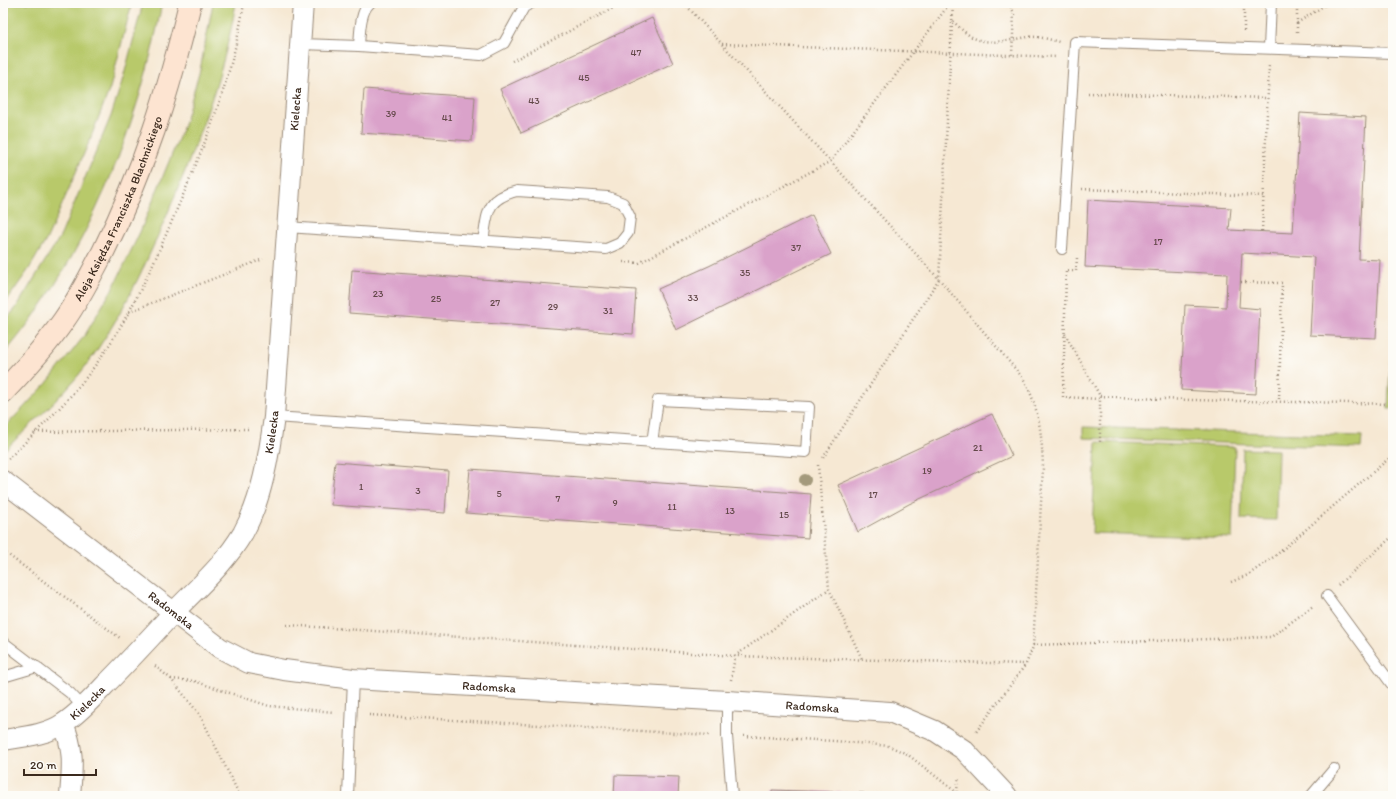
<svg xmlns="http://www.w3.org/2000/svg" width="1396" height="799" viewBox="0 0 1396 799" font-family="Itim,sans-serif">
  <style>
    .green { fill: #b8c96b; stroke: #7a7a44 }
    .building { fill: #daa2ca }
    .lines { fill: none; stroke-linecap: round; stroke-linejoin: round }
    .lane-casing { stroke: #988978; stroke-width: 12 }
    .street-casing { stroke: #988978; stroke-width: 22 }
    .secondary-casing { stroke: #988978; stroke-width: 24 }
    .path { stroke: #988978; stroke-width: 2.5; stroke-dasharray: 1 3; stroke-linecap: butt }
    .lane { stroke: #fff; stroke-width: 10 }
    .street { stroke: #fff; stroke-width: 20 }
    .secondary { stroke: #fde4d1; stroke-width: 22 }
    .tree { fill: #a49a7c }
    .labels { text-anchor: middle; dominant-baseline: central; stroke-width: 3; stroke-linejoin: round; paint-order: stroke }
    .number-label { font-size: 10px; fill: #634849 }
    .street-label { font-size: 12px; fill: #3b2a1e; stroke: #fdfcf7 }
  </style>
  <rect width="100%" height="100%" fill="#fdfcf7"/>
  <filter id="ink" filterUnits="userSpaceOnUse"><feTurbulence type="fractalNoise" baseFrequency=".025" numOctaves="2"/><feDisplacementMap in="SourceGraphic" scale="8" xChannelSelector="R" yChannelSelector="G"/><feConvolveMatrix kernelMatrix="1 2 1 2 8 2 1 2 1" color-interpolation-filters="sRGB"/></filter>
  <filter id="wash" filterUnits="userSpaceOnUse"><feTurbulence type="fractalNoise" baseFrequency=".012" numOctaves="4" result="noise"/><feDisplacementMap in="SourceGraphic" scale="16" xChannelSelector="R" yChannelSelector="G"/><feGaussianBlur stdDeviation="0.9" result="paint"/><feColorMatrix in="noise" values="0 0 0 0 0 0 0 0 0 0 0 0 0 0 0 0 0 1.4 0 .05"/><feComposite in="paint" operator="in"/></filter>
  <g filter="url(#wash)">
    <rect width="100%" height="100%" fill="#f6e8d3"/>
    <g class="green">
      <polygon points="3,3 132,3 110,88 89,142 48,237 29,269 3,306"/>
      <path d="M143,3H162C139,126 86,260 3,355V323L16,308L61,235L111,116L124,75Z"/>
      <path d="M213,3H236C224,75 197,143 169,210C149,257 128,304 99,347C74,387 36,419 3,452V429L47,383L85,335L114,286L140,232L184,125L200,70Z"/>
      <polygon points="1393,309 1393,408 1388,408"/>
      <polygon points="1083,427 1362,436 1361,448 1083,438"/>
      <polygon points="1096,442 1235,447 1232,538 1092,533"/>
      <polygon points="1243,449 1278,450 1276,520 1241,519"/>
    </g>
    <g id="blocks">
      <g class="building">
        <polygon points="652,18 673,63 521,133 500,89"/>
        <polygon points="364,89 475,97 472,141 361,133"/>
        <polygon points="1300,113 1366,117 1359,259 1380,260 1376,338 1310,335 1314,257 1242,253 1239,307 1260,309 1256,394 1181,390 1185,305 1226,307 1227,274 1085,267 1088,200 1231,208 1229,230 1293,233"/>
        <polygon points="812,215 831,254 676,330 658,289 709,266"/>
        <polygon points="352,270 636,290 633,334 349,313"/>
        <polygon points="992,414 1012,456 909,504 858,532 838,485"/>
        <polygon points="335,462 448,471 445,513 331,505"/>
        <polygon points="470,469 811,494 808,538 466,513"/>
        <polygon points="615,775 679,777 678,796 614,796"/>
        <polygon points="772,790 864,793 864,796 772,796"/>
      </g>
    </g>
  </g>
  <g filter="url(#ink)">
    <use href="#blocks" fill-opacity="0" stroke="#988978" stroke-width="1"/>
    <g class="lines">
      <g class="lane-casing">
        <g id="lane">
          <polyline points="301,44 359,46 481,55 504,43 524,7 532,3"/>
          <path d="M359,46C360,33 360,11 370,3"/>
          <polyline points="1269,48 1271,3"/>
          <path d="M287,227L606,249L620,243L628,233L630,217L623,203L608,197L517,191C485,199 488,213 483,241"/>
          <polyline points="1062,249 1075,42 1393,53"/>
          <polyline points="274,417 806,452 809,407 658,400 652,443"/>
          <polyline points="1327,596 1393,686"/>
          <polyline points="3,642 70,693 83,707"/>
          <polyline points="3,677 37,667"/>
          <polyline points="727,701 727,736 732,796"/>
          <polyline points="348,796 353,679"/>
          <polyline points="1311,796 1334,769"/>
        </g>
      </g>
      <g class="street-casing">
        <g id="street">
          <path id="s1" d="M3,481L220,648L249,663L284,670L353,679L727,701L890,712L935,731L964,750L1007,796"/>
          <path d="M63,724C75,749 72,769 70,796"/>
          <path id="s2" d="M3,740C23,737 47,735 64,723C79,713 92,699 104,686C128,662 150,638 173,613C198,587 224,565 243,533C262,499 269,455 274,417L303,3"/>
        </g>
      </g>
      <g class="secondary-casing">
        <g id="secondary">
          <path id="s3" d="M3,392C25,369 46,346 64,320C79,299 91,275 103,252C144,170 169,91 190,3"/>
        </g>
      </g>
      <g class="path">
        <polyline points="684,3 939,279 823,458"/>
        <path d="M953,3L939,279L1023,378C1039,406 1042,435 1043,467L1033,647L1026,664L976,732"/>
        <polyline points="1009,3 1014,13 1012,55"/>
        <path d="M953,21C959,27 965,33 972,37C989,46 1010,40 1028,37C1038,36 1049,39 1059,42"/>
        <polyline points="1297,23 1328,3"/>
        <polyline points="1244,31 1244,3"/>
        <polyline points="1297,32 1297,3"/>
        <polyline points="722,44 1057,57"/>
        <polyline points="512,61 623,3"/>
        <polyline points="1088,93 1268,98"/>
        <polyline points="1082,189 1264,196"/>
        <polyline points="1262,231 1269,66"/>
        <polyline points="1077,258 1076,271 1066,271 1063,397 1100,399"/>
        <polyline points="623,262 639,263 831,161 950,3"/>
        <polyline points="1241,282 1282,283 1279,400"/>
        <polyline points="129,312 263,259"/>
        <polyline points="1065,334 1100,396 1100,442"/>
        <path d="M1100,396C1196,402 1292,401 1388,404"/>
        <polyline points="35,432 250,429"/>
        <path d="M8,459C36,432 68,402 91,371C128,322 153,266 177,209C206,143 233,75 244,3"/>
        <polyline points="818,465 829,589 862,659"/>
        <polyline points="3,551 120,638"/>
        <polyline points="1231,582 1248,575 1275,556 1393,455"/>
        <polyline points="1338,585 1393,536"/>
        <polyline points="287,625 735,656 1026,664"/>
        <polyline points="1033,645 1271,637 1313,606"/>
        <polyline points="155,666 171,679 200,715 240,796"/>
        <polyline points="171,679 194,681 269,706 334,712"/>
        <polyline points="731,680 735,656 829,589"/>
        <polyline points="369,715 709,735"/>
        <polyline points="744,736 835,741 889,746 907,754 961,796"/>
        <polyline points="956,796 959,777"/>
      </g>
      <use href="#lane" class="lane"/>
      <use href="#street" class="street"/>
      <use href="#secondary" class="secondary"/>
    </g>
    <circle class="tree" cx="805" cy="480" r="6"/>
  </g>
  <g class="labels">
    <g class="number-label">
      <text x="636" y="52">47</text>
      <text x="584" y="77">45</text>
      <text x="534" y="100">43</text>
      <text x="391" y="113">39</text>
      <text x="447" y="117">41</text>
      <text x="1158" y="241">17</text>
      <text x="796" y="247">37</text>
      <text x="745" y="272">35</text>
      <text x="378" y="293">23</text>
      <text x="693" y="297">33</text>
      <text x="436" y="298">25</text>
      <text x="495" y="302">27</text>
      <text x="553" y="306">29</text>
      <text x="608" y="310">31</text>
      <text x="978" y="447">21</text>
      <text x="927" y="470">19</text>
      <text x="361" y="486">1</text>
      <text x="418" y="490">3</text>
      <text x="499" y="493">5</text>
      <text x="873" y="494">17</text>
      <text x="558" y="498">7</text>
      <text x="615" y="502">9</text>
      <text x="672" y="506">11</text>
      <text x="730" y="510">13</text>
      <text x="784" y="514">15</text>
    </g>
    <g class="street-label">
      <text stroke="none"><textPath href="#s2" startOffset="755">Kielecka</textPath></text>
      <text stroke="none"><textPath href="#s3" startOffset="219">Aleja Księdza Franciszka Blachnickiego</textPath></text>
      <text stroke="none"><textPath href="#s2" startOffset="431">Kielecka</textPath></text>
      <text stroke="none"><textPath href="#s1" startOffset="212">Radomska</textPath></text>
      <text stroke="none"><textPath href="#s1" startOffset="548">Radomska</textPath></text>
      <text stroke="none"><textPath href="#s2" startOffset="95">Kielecka</textPath></text>
      <text stroke="none"><textPath href="#s1" startOffset="872">Radomska</textPath></text>
    </g>
  </g>
  <rect width="1396" height="799" fill="none" stroke="#fdfcf7" stroke-width="16"/>
  <path d="M24 769v6h72v-6" fill="none" stroke="#3b2a1e" stroke-width="2"/>
  <text x="30" y="769" font-size="12" fill="#3b2a1e" stroke="#fdfcf7" stroke-width="3" paint-order="stroke">20 m</text>
</svg>
